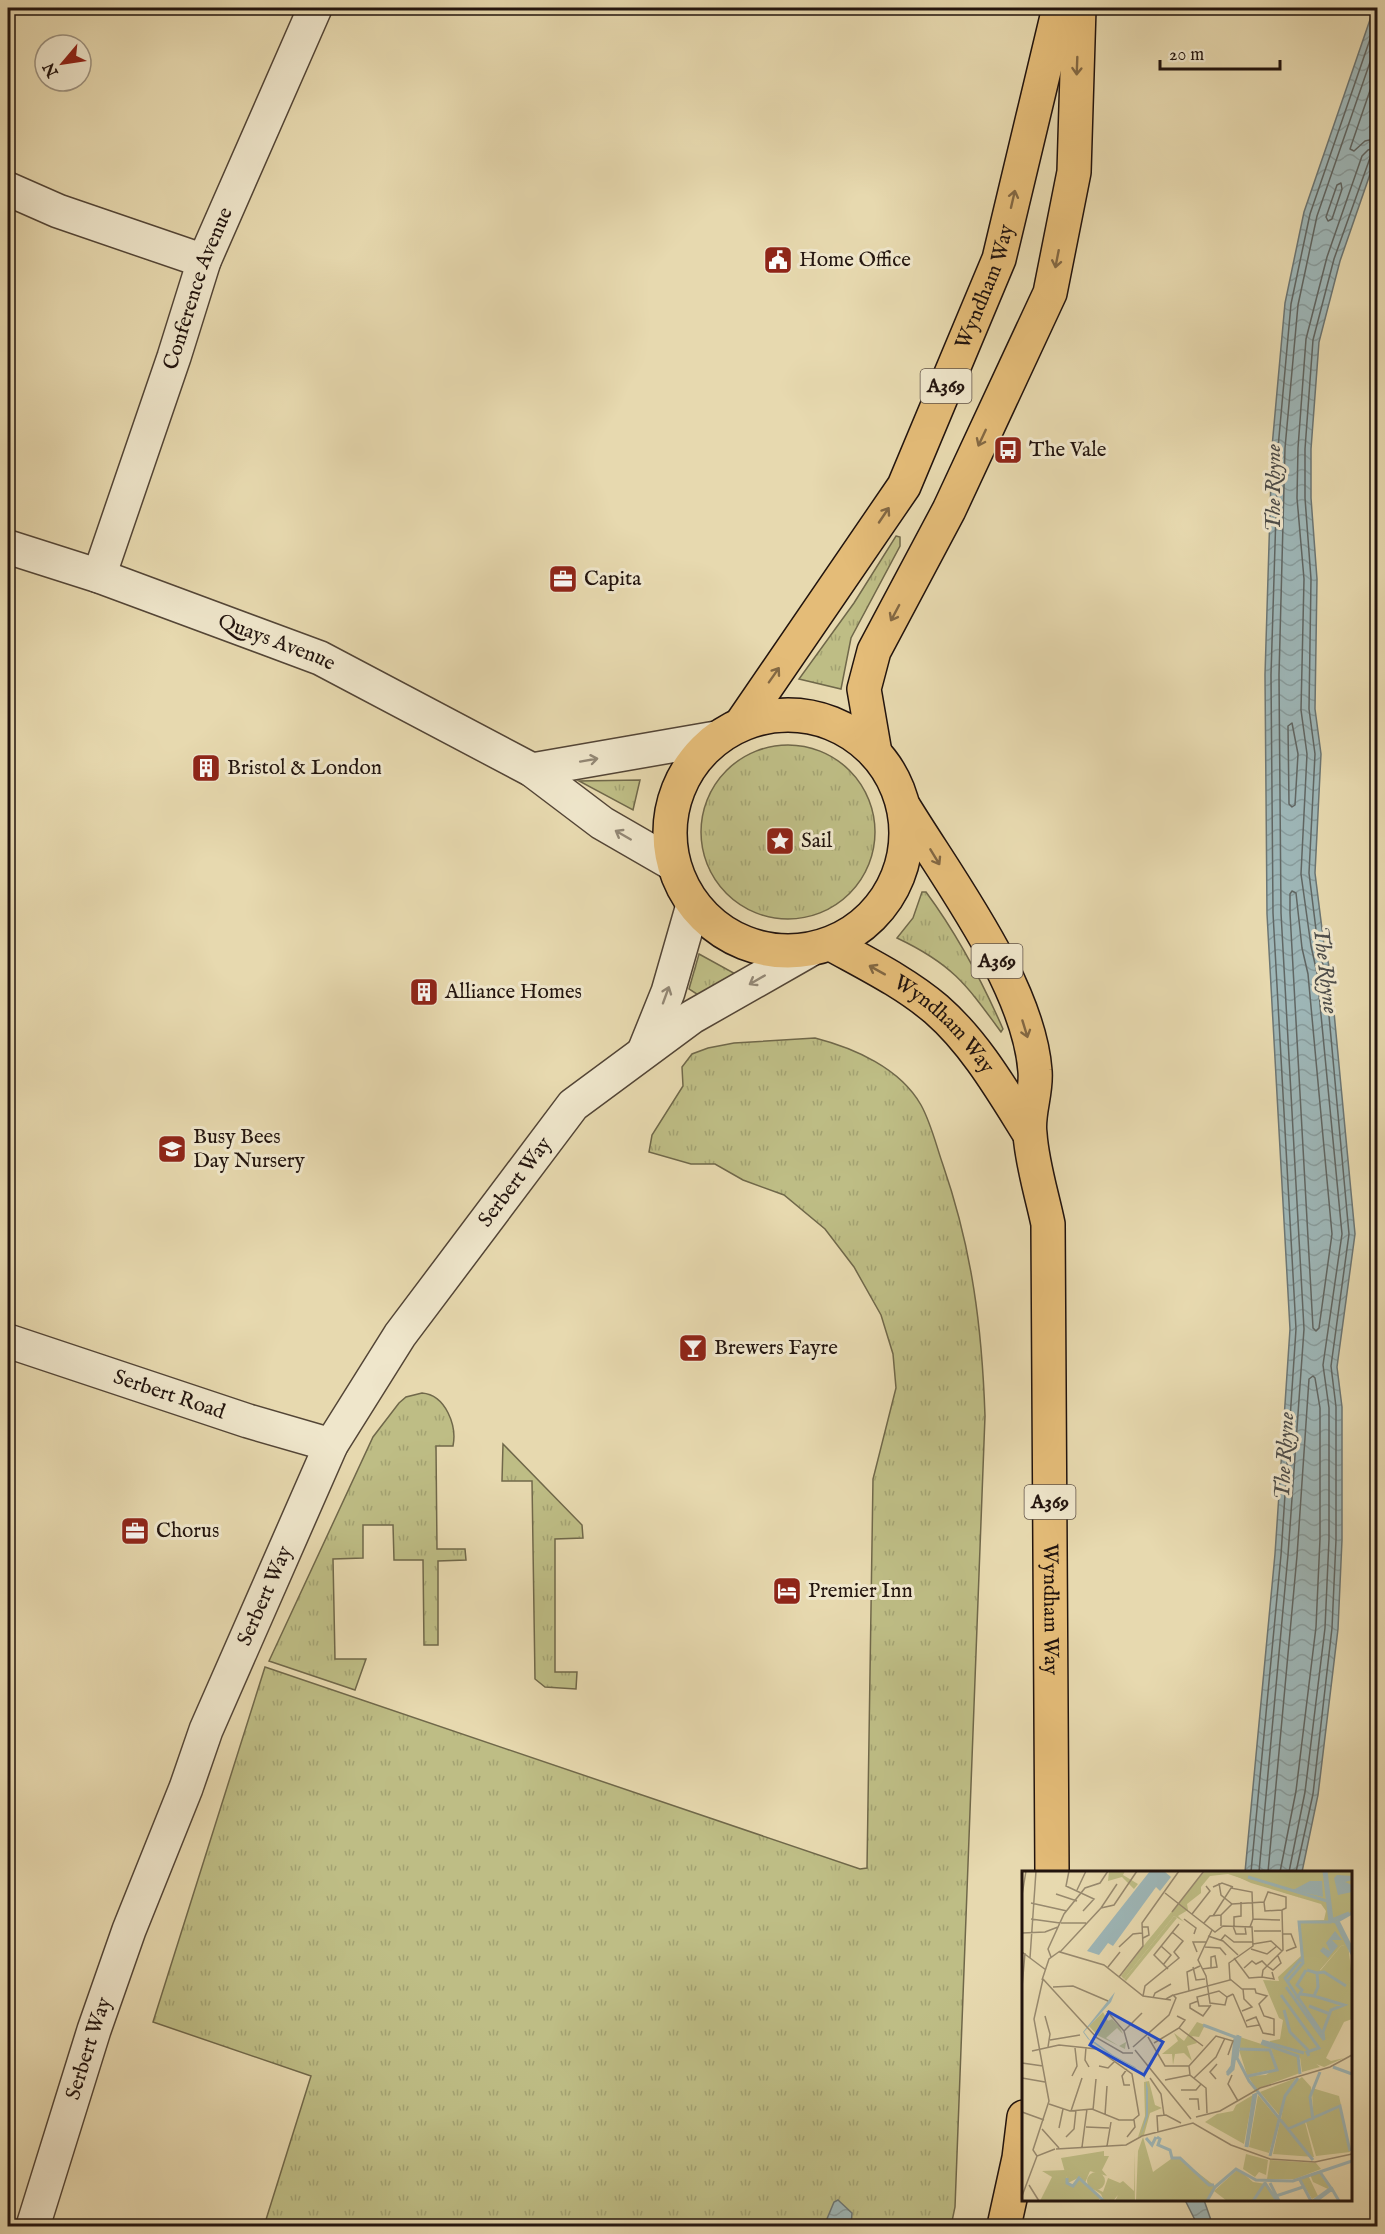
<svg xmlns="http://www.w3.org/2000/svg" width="1385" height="2234" viewBox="0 0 1385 2234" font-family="'IM FELL English',serif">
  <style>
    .grass { fill: url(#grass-tufts); stroke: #70684a; stroke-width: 1.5 }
    .water { fill: url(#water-waves); stroke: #6c7674; stroke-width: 1.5 }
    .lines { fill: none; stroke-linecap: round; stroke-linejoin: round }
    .shore { stroke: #606663; stroke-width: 1.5 }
    .minor-casing { stroke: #534536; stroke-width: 36 }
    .major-casing { stroke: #22140e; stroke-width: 36 }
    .minor { stroke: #efe6cb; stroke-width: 33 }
    .major { stroke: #e4bc78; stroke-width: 33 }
    .oneway { stroke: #836843 }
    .oneway2 { stroke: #938876 }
    .labels { text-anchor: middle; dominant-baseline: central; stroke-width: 6; stroke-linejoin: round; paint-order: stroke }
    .shield { fill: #efe6cb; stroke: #605347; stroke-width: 1.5 }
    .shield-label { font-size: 20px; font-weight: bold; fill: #22140e }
    .poi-label { font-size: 21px; fill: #22140e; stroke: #efe6cb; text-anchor: start }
    .street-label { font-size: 21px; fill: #22140e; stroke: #efe6cb }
    .water-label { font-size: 22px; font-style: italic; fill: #4d4d4a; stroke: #efe6cb }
    .inset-river { fill: none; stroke: #9eb7b8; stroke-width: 3 }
    .inset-road { fill: none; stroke: #988a6f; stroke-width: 1.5 }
    .view { fill: #1d4ed8; fill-opacity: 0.15; stroke: #1d4ed8; stroke-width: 3 }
    .inset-edge { fill: none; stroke: #22140e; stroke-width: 3 }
  </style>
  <defs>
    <pattern id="grass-tufts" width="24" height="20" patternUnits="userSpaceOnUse" patternTransform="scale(1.5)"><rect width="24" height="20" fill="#bebd85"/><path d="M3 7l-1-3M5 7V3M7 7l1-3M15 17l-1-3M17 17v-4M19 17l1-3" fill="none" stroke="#a3a272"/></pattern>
    <pattern id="water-waves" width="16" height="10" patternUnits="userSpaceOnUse" patternTransform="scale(1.5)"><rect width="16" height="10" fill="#9eb7b8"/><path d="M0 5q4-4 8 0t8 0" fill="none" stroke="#889c9d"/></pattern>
  </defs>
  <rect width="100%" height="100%" fill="#e7d9af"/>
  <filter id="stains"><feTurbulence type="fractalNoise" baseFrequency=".00333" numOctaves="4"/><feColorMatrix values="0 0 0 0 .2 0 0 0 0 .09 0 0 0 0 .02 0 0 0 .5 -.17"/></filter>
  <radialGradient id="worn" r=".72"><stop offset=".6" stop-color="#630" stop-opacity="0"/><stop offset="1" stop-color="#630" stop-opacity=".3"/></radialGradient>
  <g class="grass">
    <polygon points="896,536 900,537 900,546 851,638 841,689 799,679 854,603"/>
    <circle cx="788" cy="832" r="87"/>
    <polygon points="640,780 633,810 579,781"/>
    <path d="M922,892H926C957,934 982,981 1003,1029L1001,1032C966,984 952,964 897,938L913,918Z"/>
    <polygon points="699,954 741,977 706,1000 689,989"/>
    <path d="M815,1038C854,1048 900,1068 921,1105C931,1123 936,1145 943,1165C972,1249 982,1327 985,1416L955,2207L951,2226H264L311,2076L153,2022L265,1667L860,1869L867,1868L873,1479L896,1388L893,1354L881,1315L854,1267L825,1229L784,1195L743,1180L715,1164H691L649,1152L652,1135L683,1086L682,1067L692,1054L708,1048L734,1043Z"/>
    <path d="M422,1393C446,1395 457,1426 453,1446H436L437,1549H465L466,1560L438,1561V1645H424L423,1560H394L393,1525H363V1558L333,1559L335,1659H366L355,1690L269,1661L373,1437L399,1403L406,1397Z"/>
    <polygon points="503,1444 582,1525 583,1538 555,1539 555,1672 577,1672 576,1689 545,1687 535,1679 532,1481 502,1481"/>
  </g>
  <g class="water">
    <polygon points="1374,8 1378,8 1377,154 1340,261 1319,342 1311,449 1311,498 1317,579 1315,709 1321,754 1315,873 1324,945 1330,970 1355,1234 1337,1367 1342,1407 1342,1540 1338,1629 1318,1795 1302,1872 1245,1872 1275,1554 1290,1329 1267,914 1265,675 1272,447 1285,303 1304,212"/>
    <polygon points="838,2200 852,2213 851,2226 824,2226 834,2202"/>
    <polygon points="1185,2200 1204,2200 1213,2226 1198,2226"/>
  </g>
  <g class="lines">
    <g class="shore">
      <polyline points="1378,67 1350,149 1354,151 1365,141 1378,138"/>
      <polygon points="1341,183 1342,189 1332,219 1328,221 1326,217 1337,185"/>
      <polygon points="1292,723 1298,754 1295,805 1292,807 1289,804 1288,726"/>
      <polygon points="1292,891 1296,893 1302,948 1308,974 1332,1234 1319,1328 1316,1331 1313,1328 1290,913 1290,894"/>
      <polyline points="1251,1872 1281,1555 1296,1329 1273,913 1271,675 1278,448 1291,304 1310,214 1378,16"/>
      <polyline points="1259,1872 1288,1555 1304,1329 1281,913 1279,675 1285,448 1298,305 1317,216 1378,39"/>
      <polyline points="1268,1872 1297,1556 1309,1379 1313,1376 1315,1378 1320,1408 1320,1539 1316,1627 1296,1791 1280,1872"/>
      <polyline points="1289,1872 1305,1792 1325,1628 1329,1539 1329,1408 1323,1365 1342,1234 1317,973 1311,946 1301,874 1307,754 1301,710 1304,579 1297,498 1298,448 1306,339 1327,257 1362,156 1368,150 1378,147"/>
      <polyline points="1296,1872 1313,1794 1332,1628 1336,1540 1336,1407 1331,1366 1349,1234 1325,972 1318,946 1309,873 1315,754 1309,709 1311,579 1305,498 1305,449 1313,340 1334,259 1370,158 1378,155"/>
    </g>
    <g class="minor-casing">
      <g id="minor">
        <polyline points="8,189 58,211 204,261"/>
        <path id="s1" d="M8,547L99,576L320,658L532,770L602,823L673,864"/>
        <path id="s2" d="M99,576L174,357L204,261L315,8"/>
        <polyline points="532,770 716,738"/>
        <polyline points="645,1049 668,992 693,905"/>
        <path id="s3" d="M8,1341L248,1421L331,1445"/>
        <path id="s4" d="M33,2226L94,2030L129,1930L186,1788L206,1730L331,1445L400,1335L573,1105L692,1017L808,951"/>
      </g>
    </g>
    <g class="major-casing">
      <g id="major">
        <circle cx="788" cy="833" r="118"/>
        <path id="s5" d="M741,724L904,486L999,259L1059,8"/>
        <polyline points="875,753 864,689 874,651 949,510 1050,293 1074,172 1079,8"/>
        <path id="s6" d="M904,807C948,879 1029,986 1035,1071C1037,1092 1027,1114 1030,1134C1032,1164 1042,1195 1048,1224L1052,1872"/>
        <path id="s7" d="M831,944C867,964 904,982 936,1009C975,1043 1002,1090 1029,1133"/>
        <polyline points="1004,2226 1019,2158 1024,2117"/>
      </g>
    </g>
    <use href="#minor" class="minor"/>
    <use href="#major" class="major"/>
  </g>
  <defs><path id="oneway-shaft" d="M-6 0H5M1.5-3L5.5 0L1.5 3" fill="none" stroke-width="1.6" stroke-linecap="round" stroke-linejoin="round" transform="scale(1.5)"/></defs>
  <g class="oneway">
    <use href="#oneway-shaft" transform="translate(1077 66) rotate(92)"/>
    <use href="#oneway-shaft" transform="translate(1013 199) rotate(-77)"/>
    <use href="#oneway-shaft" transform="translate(1057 259) rotate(101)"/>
    <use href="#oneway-shaft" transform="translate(982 438) rotate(115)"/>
    <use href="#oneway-shaft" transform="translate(884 515) rotate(-56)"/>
    <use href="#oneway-shaft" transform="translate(895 613) rotate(118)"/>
    <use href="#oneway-shaft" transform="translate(774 675) rotate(-55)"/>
    <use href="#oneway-shaft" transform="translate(935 857) rotate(59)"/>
    <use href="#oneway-shaft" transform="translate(877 970) rotate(-151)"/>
    <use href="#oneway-shaft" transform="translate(1025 1029) rotate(73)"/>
  </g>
  <g class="oneway2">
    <use href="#oneway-shaft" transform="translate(589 760) rotate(-10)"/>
    <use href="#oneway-shaft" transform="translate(623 835) rotate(-150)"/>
    <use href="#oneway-shaft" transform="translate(757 980) rotate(150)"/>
    <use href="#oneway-shaft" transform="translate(666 995) rotate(-70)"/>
  </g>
  <defs>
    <g id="civic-square" transform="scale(1.5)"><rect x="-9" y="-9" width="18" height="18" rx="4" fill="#8f2418" stroke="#efe6cb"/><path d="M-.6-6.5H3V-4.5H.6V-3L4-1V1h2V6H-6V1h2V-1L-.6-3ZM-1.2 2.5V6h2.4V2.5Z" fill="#fff"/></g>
    <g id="bus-square" transform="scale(1.5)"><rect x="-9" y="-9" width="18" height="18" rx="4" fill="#8f2418" stroke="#efe6cb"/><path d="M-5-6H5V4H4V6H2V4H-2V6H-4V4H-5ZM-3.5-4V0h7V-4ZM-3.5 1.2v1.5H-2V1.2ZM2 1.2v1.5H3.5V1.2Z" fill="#fff"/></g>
    <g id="office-square" transform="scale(1.5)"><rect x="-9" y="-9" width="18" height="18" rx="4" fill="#8f2418" stroke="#efe6cb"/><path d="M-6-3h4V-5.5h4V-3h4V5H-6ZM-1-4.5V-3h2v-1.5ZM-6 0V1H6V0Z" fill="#fff"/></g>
    <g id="building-square" transform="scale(1.5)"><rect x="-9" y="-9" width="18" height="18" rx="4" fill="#8f2418" stroke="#efe6cb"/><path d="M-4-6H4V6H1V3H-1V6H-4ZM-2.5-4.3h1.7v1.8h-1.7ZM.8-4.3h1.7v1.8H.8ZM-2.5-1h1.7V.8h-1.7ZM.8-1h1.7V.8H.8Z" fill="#fff"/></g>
    <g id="sight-square" transform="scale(1.5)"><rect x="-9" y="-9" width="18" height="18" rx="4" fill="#8f2418" stroke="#efe6cb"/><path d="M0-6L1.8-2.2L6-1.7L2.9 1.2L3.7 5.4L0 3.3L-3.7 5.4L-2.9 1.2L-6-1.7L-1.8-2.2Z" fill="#fff"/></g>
    <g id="school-square" transform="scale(1.5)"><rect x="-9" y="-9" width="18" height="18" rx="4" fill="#8f2418" stroke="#efe6cb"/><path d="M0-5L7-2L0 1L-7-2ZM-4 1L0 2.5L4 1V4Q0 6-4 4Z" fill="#fff"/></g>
    <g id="bar-square" transform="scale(1.5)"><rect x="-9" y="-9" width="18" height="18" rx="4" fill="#8f2418" stroke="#efe6cb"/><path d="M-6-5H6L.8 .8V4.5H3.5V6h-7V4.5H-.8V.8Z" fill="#fff"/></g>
    <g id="hotel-square" transform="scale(1.5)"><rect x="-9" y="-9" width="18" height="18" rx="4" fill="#8f2418" stroke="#efe6cb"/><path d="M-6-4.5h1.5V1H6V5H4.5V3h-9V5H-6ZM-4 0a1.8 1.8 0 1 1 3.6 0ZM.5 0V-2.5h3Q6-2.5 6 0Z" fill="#fff"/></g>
  </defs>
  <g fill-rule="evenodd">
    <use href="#civic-square" x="778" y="260"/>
    <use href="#bus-square" x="1008" y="450"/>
    <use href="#office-square" x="563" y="579"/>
    <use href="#building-square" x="206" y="768"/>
    <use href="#sight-square" x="780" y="841"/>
    <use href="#building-square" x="424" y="992"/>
    <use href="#school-square" x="172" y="1149"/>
    <use href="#bar-square" x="693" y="1348"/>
    <use href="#office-square" x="135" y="1531"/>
    <use href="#hotel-square" x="787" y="1591"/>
  </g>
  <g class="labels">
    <g class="shield">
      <rect x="920.5" y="369" width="51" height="34" rx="4.5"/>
      <rect x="971.5" y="944" width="51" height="34" rx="4.5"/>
      <rect x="1024.5" y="1485" width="51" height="34" rx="4.5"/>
    </g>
    <g class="shield-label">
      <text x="946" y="386">A369</text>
      <text x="997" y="961">A369</text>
      <text x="1050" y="1502">A369</text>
    </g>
    <g class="poi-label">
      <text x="799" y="260">Home Office</text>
      <text x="1029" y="450">The Vale</text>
      <text x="584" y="579">Capita</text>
      <text x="227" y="768">Bristol &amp; London</text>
      <text x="801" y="841">Sail</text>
      <text x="445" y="992">Alliance Homes</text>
      <text x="193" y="1137">Busy Bees<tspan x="193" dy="24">Day Nursery</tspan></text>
      <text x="714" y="1348">Brewers Fayre</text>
      <text x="156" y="1531">Chorus</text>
      <text x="808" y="1591">Premier Inn</text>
    </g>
    <g class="street-label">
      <text stroke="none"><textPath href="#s5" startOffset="504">Wyndham Way</textPath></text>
      <text stroke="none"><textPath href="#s2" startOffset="304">Conference Avenue</textPath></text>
      <text stroke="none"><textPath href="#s1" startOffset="285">Quays Avenue</textPath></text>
      <text stroke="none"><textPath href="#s7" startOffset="140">Wyndham Way</textPath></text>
      <text stroke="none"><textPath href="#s4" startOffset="1158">Serbert Way</textPath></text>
      <text stroke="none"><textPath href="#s3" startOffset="170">Serbert Road</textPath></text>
      <text stroke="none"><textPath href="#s4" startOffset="672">Serbert Way</textPath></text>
      <text stroke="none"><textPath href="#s6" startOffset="838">Wyndham Way</textPath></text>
      <text stroke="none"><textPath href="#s4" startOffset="186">Serbert Way</textPath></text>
    </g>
    <g class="water-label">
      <text transform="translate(1274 488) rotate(-90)">The Rhyne</text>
      <text transform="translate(1325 970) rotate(83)">The Rhyne</text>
      <text transform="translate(1285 1456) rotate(-87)">The Rhyne</text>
    </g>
  </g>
  <g transform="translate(1022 1871)">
    <rect width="330" height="330" fill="#e7d9af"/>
    <path d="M183,0H203L282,28L206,3L188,5L179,16V22L165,33L166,39L156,45L162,51L152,45L102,108L99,105L123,73ZM326,73L330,107L325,115L298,100L319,75ZM81,141L86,150L90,148L97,155L101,163L95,157L84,167L97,175L104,171L103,178L75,164L67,155ZM218,166L276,185L278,202L234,218L226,205L244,204L255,196L249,178L218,177ZM217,179H248L254,198L225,204ZM278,186L291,190L298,196L280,201ZM280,206L289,216L290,248L279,252L283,251L292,286L251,283L258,250L286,282L267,258L270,256L266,257L259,248L263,226L258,245L238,221L274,207L270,213ZM290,217L317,225L319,234L291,249ZM231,224L222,273L183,251L195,243L211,240L214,234ZM236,224L257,249L247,282L227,276ZM318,236L328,281L294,285L284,251ZM121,266L131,301L149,288L157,287L193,315L184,330H114L116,280ZM112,279L113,330H93L96,324L91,330H82L79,323L63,313L58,306L46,312L39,287L82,280V285H87L80,299L85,305L68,300L63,312L81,321L86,307L98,312L101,310L112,320ZM224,283L246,289L244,304L237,301L233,306L221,298ZM248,289L294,292L299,298L273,308H245ZM216,298L231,311L244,313L255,330H205L192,320ZM297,301L307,316L306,318L291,311L288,303ZM286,304L296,325L290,328L278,308Z" fill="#bebd85"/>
    <path d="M152,45L155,47L104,110L102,108Z" fill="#bebd85"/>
    <path d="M87,0H103L101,4L116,13L112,18L100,6L86,10ZM203,0H330V41L316,50L327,73L319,75L298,99L324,115L330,107V148L322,151L304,187L309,190L322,187L302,196L247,175L248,170L258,168L261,149L257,147L241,109L257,110L256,106L279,85L276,50L302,49L304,40L299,33L229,12ZM175,151L183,154L177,166L170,165L175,172L165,175L170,190L162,182L153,183L151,194L150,183H140L156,170L152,162L162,170ZM127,210L133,234L140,237L128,242L122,264L116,266L123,245L122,211ZM66,285H74V299L47,305L45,289L66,290ZM44,299L45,312L51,315L57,307L78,327L76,330H18L30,306L20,300ZM65 310a9 9 0 1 1 18 0a9 9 0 1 1-18 0Z" fill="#bebd85"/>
    <path d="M128,0H142L149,6L138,20L134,16L91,75L86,72L77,84L65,80ZM315,4L330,5V9L323,11L330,14V21L316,24L312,7ZM288,10H300L301,26L271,19ZM313,60L320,69H310L316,75L306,87L298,80L301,76L308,80L304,72ZM93,121L89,131L62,161L68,169L73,171L91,184L113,196L123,206L126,218V245L119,264L124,244V209L115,198L84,181L66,168L61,161Z" fill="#9eb7b8"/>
    <path class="inset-river" d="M304,0L310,49L327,42M226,6L305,30M330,42L316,50L330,78M309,50L314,51L330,83M279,88L263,107L300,162M295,102L302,101L324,115M265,111L281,92L277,51H308L302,0M264,116L302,169L301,161L309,139L322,134L292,125M279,123L292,125L296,116L295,102L285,99M259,124L297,177L285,181L287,185M275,128L280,119L275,114L284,99M287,135L308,143M262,139L268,161L286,179M181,154L213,166L210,195L205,202M218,165L215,187L227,210L291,289M240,170L282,182M239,172L276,185L278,203M218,178L248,179L255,199L226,205M311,196L330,203M205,204L211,198L216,164M291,249L288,226L298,201M266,258L318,235L328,280M135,266L138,268L136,274L148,279L150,287H158L187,314H192M124,267L130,274L134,266M224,276L232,223M225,276L234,222M248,285L263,225L276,207M45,307V312L51,315L57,307L82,330M278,309L289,330M248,312L257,330M254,325L281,316M185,330L193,316L214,298L234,309L271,310L330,290M231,330L243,312L255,330M291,330L309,317L298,301M294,330L310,318L317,330"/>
    <path class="inset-road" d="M47,0L44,15L72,28L61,40M197,12L199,24L210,33M95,13L79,37L38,81L82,94L121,125L149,129M191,16L200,12L211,16M55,19L64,0M143,22L171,44M34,23L55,30M0,24L4,0M242,31L243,40L260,39M9,32L45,40M79,37L92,34L115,0M150,41L182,0M170,43L188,20L184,15M191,45L209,17L230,21L231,48L228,56M9,48L38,52M162,48L174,57L172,63M231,48L258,49M39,52H64M182,52L188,45L199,44M199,55V44L210,33L242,31L246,21L264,26V37L260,39M211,55L214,63H224L223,56M212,55V46L219,45V31M120,56H126L127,64L121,67M190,59L176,89L184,105L188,132L203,134L205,126L211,123M232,60H259M0,62L23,61L36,56M261,63H269L274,76L264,80M186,65L201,70L216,84M199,69L203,64L212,71H231M231,73L249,70L260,80M139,75L149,84L141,94M97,76L111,63L120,62M183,76L198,77L204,84M229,78L245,83L255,75M0,81L24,99M175,81L171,71H184M29,86L26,78L42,43L63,17L78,12L86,0M8,87L14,0M212,87L227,107L240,106L241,99L261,79L260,39M245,95L251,99L259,92L256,85M86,96L98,81M171,96L174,109L183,108M222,97L230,90L234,93L240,90L245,95M146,98L132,84L157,53M180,98L195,96L193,85L189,86V96M97,106L121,75L120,52L157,0M240,106L252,108L250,101M21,108L75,167L101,182H111M208,108L220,118H233L234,122L245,125L237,133L242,145L252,148V164L241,162L234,146L224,150M20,109L27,88L38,80M0,116L3,82M31,116L51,115L86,130M167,120L165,101L178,95M211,123L225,156L237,154M152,124L208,109L207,92L231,75L230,56L201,55L193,61L171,44M121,125L123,115L157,87L152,81L161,70L150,61M131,127L133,122L149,113M176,130L168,133V137L181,145L189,134M188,135H177L175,126L197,120L205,126M85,140L102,160L107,178M220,140L230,136L222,128L221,118M23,145L28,163L26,176M157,157L181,175M102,160L120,142M126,166L143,195H167L168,204L184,217L185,242M28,169L58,164M132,172L157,157L163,149L155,145M64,176L63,189L67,196M111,176L147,144L154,127L151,124L144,128M113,179L169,248M10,180L37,174L75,178L110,203L117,244L111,249H97L70,238L48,240L27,233M0,192L21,195M77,195L86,197L93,190M167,195L194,165L211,170L206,184M105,198L100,205L102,214H108M210,204L206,213L216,230M50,205L55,195L53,177M0,207L23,211M128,207L139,223L142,244M172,207L194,186L203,167M194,208L188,201L195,193M143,209L168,204M159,219H174L179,213M167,228H176L177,239M71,239L74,208M49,240L60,207M0,241L22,249M83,244L85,215M174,246L198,240L238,217L308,196L330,184M64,256L87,257M37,257L41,238M20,258L37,277M136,262L135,245L144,244L159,252M44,266L52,258L54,239M105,266L113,256L112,249M85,275L89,251M60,276L65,238M34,278L104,274L120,265L171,252L209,274L248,288L293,291L330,283M15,285L11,279L27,230L12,148L21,108M7,314L17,330M0,325L15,285L33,278"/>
    <path class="view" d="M87,141L141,171L122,204L68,174Z"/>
    <rect width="330" height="330" class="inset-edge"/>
  </g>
  <rect width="1385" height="2234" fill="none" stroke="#e7d9af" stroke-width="30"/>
  <rect x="9" y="9" width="1367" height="2216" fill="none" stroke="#22140e" stroke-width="3"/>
  <rect x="15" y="15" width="1355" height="2204" fill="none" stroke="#22140e" stroke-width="1.5"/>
  <g transform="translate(63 63) rotate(241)"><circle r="28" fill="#efe6cb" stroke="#9d927f" stroke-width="1.5"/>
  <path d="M0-4.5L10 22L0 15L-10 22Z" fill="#8f2418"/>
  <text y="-9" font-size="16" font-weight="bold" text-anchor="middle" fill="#22140e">N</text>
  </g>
  <path d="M1160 60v9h120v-9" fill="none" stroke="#22140e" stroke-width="3"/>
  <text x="1169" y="60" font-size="18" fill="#22140e" stroke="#efe6cb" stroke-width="4.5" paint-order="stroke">20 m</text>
  <rect width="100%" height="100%" filter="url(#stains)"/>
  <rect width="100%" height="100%" fill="url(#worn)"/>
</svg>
